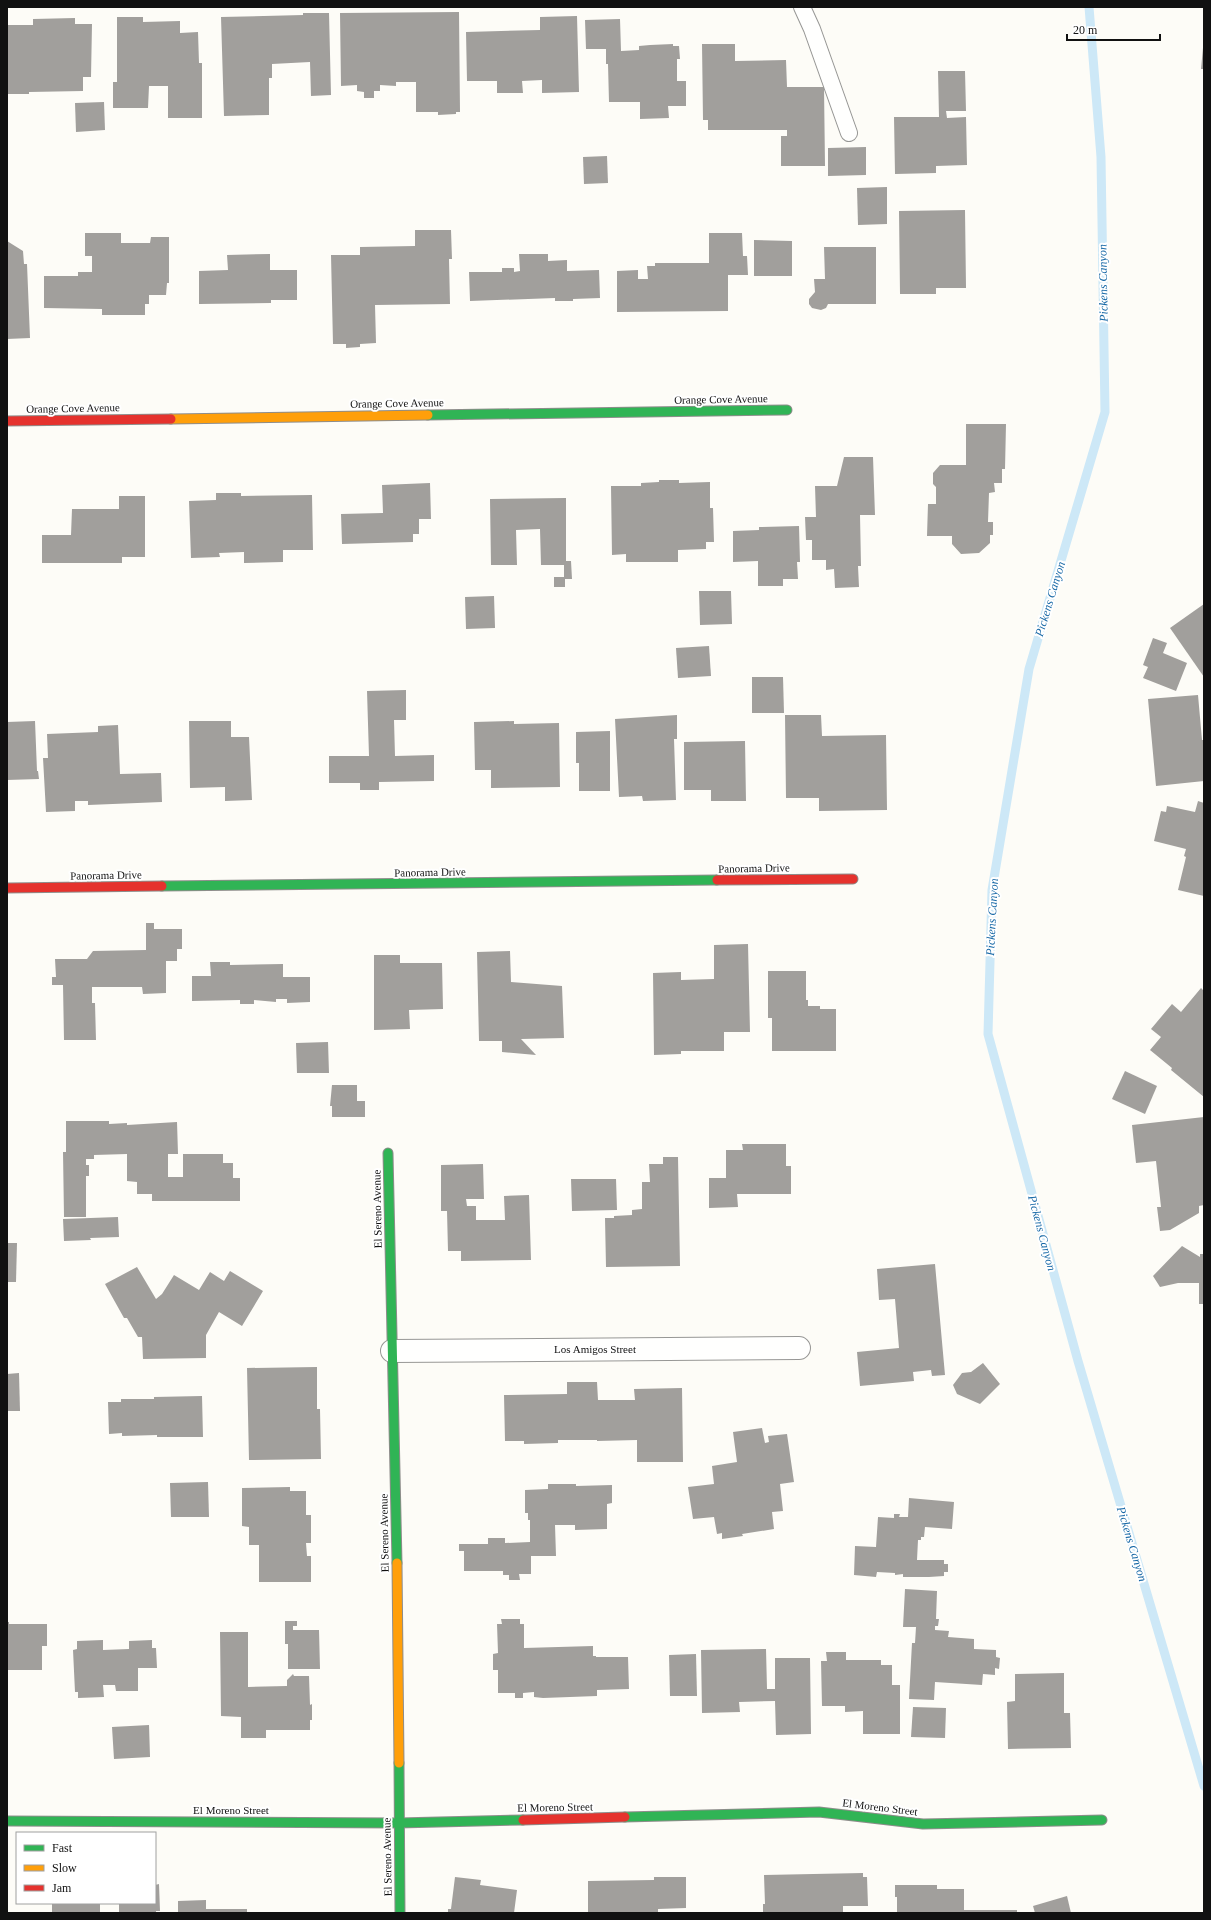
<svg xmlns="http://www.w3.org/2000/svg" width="1211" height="1920" viewBox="0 0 1211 1920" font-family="'Times New Roman',serif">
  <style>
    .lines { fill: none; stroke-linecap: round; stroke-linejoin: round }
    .stream { stroke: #cde8f7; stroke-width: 9 }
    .building { fill: #a19f9c }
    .lane-casing { stroke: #979795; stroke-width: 18 }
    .street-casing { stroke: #979795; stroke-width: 24 }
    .fast-casing { stroke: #8e8d8b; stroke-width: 11 }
    .slow-casing { stroke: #8e8d8b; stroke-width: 11 }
    .jam-casing { stroke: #8e8d8b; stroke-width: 11 }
    .lane { stroke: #fffffe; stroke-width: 16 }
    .street { stroke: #fffffe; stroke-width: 22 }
    .fast { stroke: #30b455; stroke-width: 9 }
    .slow { stroke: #ff9f0a; stroke-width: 9 }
    .jam { stroke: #e5322d; stroke-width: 9 }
    .labels { text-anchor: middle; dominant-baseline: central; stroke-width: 4; stroke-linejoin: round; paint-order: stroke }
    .street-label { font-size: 11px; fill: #111; stroke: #fff }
    .water-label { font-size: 12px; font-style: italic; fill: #1768a6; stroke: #fff }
  </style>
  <rect width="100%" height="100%" fill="#fdfcf7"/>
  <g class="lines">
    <polyline class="stream" points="1089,7 1101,157 1105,412 1029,669 992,890 988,1034 1078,1361 1204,1786"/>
  </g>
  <g class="building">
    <polygon points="459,12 460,112 456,112 456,114 438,115 438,112 416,112 416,82 396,82 396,86 380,85 380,91 374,91 374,98 364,98 364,92 357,91 357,85 341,86 340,13"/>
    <polygon points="303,13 329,13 331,95 311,96 310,62 272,64 272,78 269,78 269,115 224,116 221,17 303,15"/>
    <polygon points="577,16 579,92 542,93 542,80 522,81 523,93 497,93 497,81 467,81 466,32 540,30 540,17"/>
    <polygon points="117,17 143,17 143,22 180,21 180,33 198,32 199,63 202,63 202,118 168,118 168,86 149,86 148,108 113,108 113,82 117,82"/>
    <polygon points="75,18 75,24 92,24 91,77 83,77 83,91 29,92 29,94 7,94 7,25 33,25 33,19"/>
    <polygon points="620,19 621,51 639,50 639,46 650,45 673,44 673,46 679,46 680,59 677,59 677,81 686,81 686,106 668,106 669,118 640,119 640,102 609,102 608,64 606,64 606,49 586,49 585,20"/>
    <polygon points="702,44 735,44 735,61 786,60 787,87 824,87 825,166 781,166 781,136 787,136 787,130 708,130 708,120 703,120"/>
    <polygon points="1203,48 1204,48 1204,69 1201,69"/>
    <polygon points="938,71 965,71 966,111 946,111 947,118 966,117 967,165 936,166 936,173 895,174 894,117 939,117"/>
    <polygon points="104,102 105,130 76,132 75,103"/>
    <polygon points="866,147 866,175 828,176 828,148"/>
    <polygon points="607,156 608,183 584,184 583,157"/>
    <polygon points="887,187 887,224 858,225 857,188"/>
    <polygon points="965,210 966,288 936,288 936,294 900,294 899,211"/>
    <polygon points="415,230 451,230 452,259 449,259 450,304 375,305 376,343 360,344 360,347 346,348 346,344 333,344 331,255 360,255 360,247 415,246"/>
    <polygon points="85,233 121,233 121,243 150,243 151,237 169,237 169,283 167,283 166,295 149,295 149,304 145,304 145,315 102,315 102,309 44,308 44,276 78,276 78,272 92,272 92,256 85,256"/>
    <polygon points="709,233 742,233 743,256 747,256 748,275 728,275 728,311 617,312 617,271 638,270 638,279 648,279 647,266 655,266 655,263 709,263"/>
    <polygon points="754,240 792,241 792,276 754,276"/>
    <polygon points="7,241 23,251 24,264 27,264 30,338 7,339"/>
    <polygon points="824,247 876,247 876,304 828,304 826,308 821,310 812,308 809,304 809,299 815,292 814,279 825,279"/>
    <polygon points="270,254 270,270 297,270 297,300 271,300 271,303 199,304 199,271 228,270 227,255"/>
    <polygon points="519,254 548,254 548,261 567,260 567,271 599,270 600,298 573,299 573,301 555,301 555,298 470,301 469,272 502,272 502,268 514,268 514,272 520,271"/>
    <polygon points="966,424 1006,424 1005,469 1002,469 1002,483 994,483 995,492 989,493 988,522 993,522 993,535 990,535 990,543 979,553 961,554 952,544 952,536 927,536 928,504 936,504 936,487 933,484 933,473 940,465 966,465"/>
    <polygon points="844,457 873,457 875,515 860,515 861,566 858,566 859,587 835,588 834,569 826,570 826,560 812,560 812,540 806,540 805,517 816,517 815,486 837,486"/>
    <polygon points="659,480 679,480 679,483 710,482 710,508 713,508 714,542 706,542 706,549 678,550 678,562 626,562 626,554 612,555 611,486 641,486 641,483 659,482"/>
    <polygon points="430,483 431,519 419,519 419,534 413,534 413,542 342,544 341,514 383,513 382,485"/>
    <polygon points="216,493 241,493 241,496 312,495 313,550 283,550 283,562 244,563 244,552 219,553 220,557 191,558 189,501 216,500"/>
    <polygon points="119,496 145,496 145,557 122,557 122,563 42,563 42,535 71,535 72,509 119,509"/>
    <polygon points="566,498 566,561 571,561 572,579 565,579 565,587 554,587 554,577 564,577 564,565 541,565 540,529 516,530 517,565 491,565 490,499"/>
    <polygon points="799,526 800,562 797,562 798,579 783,579 783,586 758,586 758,561 733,562 733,531 759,530 759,527"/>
    <polygon points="699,591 731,591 732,624 700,625"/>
    <polygon points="494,596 495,628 466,629 465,597"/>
    <polygon points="1204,604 1204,677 1170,628"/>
    <polygon points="1153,638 1167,643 1163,653 1187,663 1176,691 1143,678 1148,667 1143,665"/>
    <polygon points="709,646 711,676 678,678 676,648"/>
    <polygon points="752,677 783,677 784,713 752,713"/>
    <polygon points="406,690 406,720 394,720 395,756 434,755 434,781 379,782 379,790 360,790 360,783 329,783 329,756 369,756 367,691"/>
    <polygon points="1198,695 1202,740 1204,740 1204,781 1156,786 1148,699"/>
    <polygon points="677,715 677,739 674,739 676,800 643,801 642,796 619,797 615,719"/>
    <polygon points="785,715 821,715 822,736 886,735 887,810 819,811 819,798 786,798"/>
    <polygon points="35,721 37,771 38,771 39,779 7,780 7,722"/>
    <polygon points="189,721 231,721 231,737 249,737 252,800 225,801 225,787 190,788"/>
    <polygon points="514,721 514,724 559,723 560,787 491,788 491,770 475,770 474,722"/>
    <polygon points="118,725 120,774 161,773 162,802 88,805 88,801 75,801 75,811 46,812 43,758 48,758 47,734 98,732 98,726"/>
    <polygon points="610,731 610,791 579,791 579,763 576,763 576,732"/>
    <polygon points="745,741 746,801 711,801 711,790 684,790 684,742"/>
    <polygon points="1198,801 1204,803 1204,896 1178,890 1186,857 1184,856 1186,849 1154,841 1161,811 1166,812 1167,806 1195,812"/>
    <polygon points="146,923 154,923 154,929 182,929 182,949 177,949 177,961 166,961 166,993 143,994 142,987 92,987 92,1003 95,1003 96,1040 64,1040 63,985 52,985 52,977 56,977 55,959 87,959 93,951 146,950"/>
    <polygon points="748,944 750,1032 724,1032 724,1051 681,1051 681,1054 654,1055 653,973 681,972 681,980 714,979 714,945"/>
    <polygon points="510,951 511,982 562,986 564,1038 521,1039 536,1055 502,1052 502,1041 479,1041 477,952"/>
    <polygon points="374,955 400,955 400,963 442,963 443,1009 409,1010 410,1029 374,1030"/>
    <polygon points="210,962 230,962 230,965 283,964 283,977 310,977 310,1002 287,1003 287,999 276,999 276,1002 254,1000 254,1004 240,1004 240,1000 192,1001 192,976 211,976"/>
    <polygon points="768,971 806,971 806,1000 808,1000 808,1006 820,1006 820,1009 836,1009 836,1051 772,1051 772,1018 768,1018"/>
    <polygon points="1201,988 1204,991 1204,1097 1171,1070 1172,1068 1150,1050 1161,1037 1151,1029 1172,1004 1181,1012"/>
    <polygon points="328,1042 329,1073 297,1073 296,1043"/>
    <polygon points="1125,1071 1157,1086 1145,1114 1112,1099"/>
    <polygon points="332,1085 357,1085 357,1101 365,1101 365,1117 332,1117 332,1106 330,1106"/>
    <polygon points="1204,1117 1204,1205 1199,1206 1199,1213 1170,1230 1160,1231 1157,1207 1161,1207 1156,1161 1136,1163 1132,1125"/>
    <polygon points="66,1121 109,1121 109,1124 127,1123 127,1125 177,1122 178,1154 168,1154 168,1177 183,1177 183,1154 223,1154 223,1163 233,1163 233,1178 240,1178 240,1201 152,1201 152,1194 137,1194 137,1182 127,1181 127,1154 94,1155 94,1159 86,1159 86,1165 89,1165 89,1176 86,1176 86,1217 64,1217 63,1152 66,1152"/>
    <polygon points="742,1144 786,1144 786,1166 791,1166 791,1194 737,1194 738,1207 709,1208 709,1178 726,1178 726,1150 743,1150"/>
    <polygon points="663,1157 678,1157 680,1266 606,1267 605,1218 614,1218 614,1216 632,1215 632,1210 642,1209 642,1182 650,1182 649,1164 663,1164"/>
    <polygon points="483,1164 484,1199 466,1199 467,1206 476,1206 476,1220 505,1220 504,1196 529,1195 531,1260 461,1261 461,1251 448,1251 447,1211 441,1211 441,1165"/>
    <polygon points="571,1179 616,1179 617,1210 572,1211"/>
    <polygon points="118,1217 119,1237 90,1238 91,1240 64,1241 63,1219"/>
    <polygon points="7,1243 17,1243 16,1282 7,1282"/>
    <polygon points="1182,1246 1200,1257 1200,1254 1204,1254 1204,1304 1199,1304 1199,1283 1178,1283 1160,1287 1153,1276"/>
    <polygon points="935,1264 945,1375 932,1376 931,1370 913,1372 914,1381 860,1386 857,1352 899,1348 895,1299 879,1300 877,1269"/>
    <polygon points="137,1267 156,1299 162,1294 174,1275 199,1290 210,1272 224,1281 230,1271 263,1291 242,1326 219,1312 206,1335 206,1358 143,1359 142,1337 138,1337 127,1318 124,1318 105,1284"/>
    <polygon points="983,1363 1000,1384 980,1404 957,1394 953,1385 962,1373 971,1372"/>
    <polygon points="317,1367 317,1409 320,1409 321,1459 249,1460 247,1368"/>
    <polygon points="19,1373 20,1411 7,1411 7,1374"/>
    <polygon points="567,1382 597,1382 598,1400 635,1400 634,1389 682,1388 683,1462 637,1462 637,1440 597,1441 597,1440 558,1440 558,1443 524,1444 524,1441 505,1441 504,1395 567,1394"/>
    <polygon points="202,1396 203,1437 157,1437 157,1435 122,1436 122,1433 109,1434 108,1402 121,1402 121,1399 154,1399 154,1397"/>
    <polygon points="762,1428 765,1443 769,1442 768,1436 787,1434 794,1482 780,1484 783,1511 772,1512 774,1529 742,1534 743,1536 722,1539 722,1533 717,1534 714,1517 693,1519 688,1487 714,1484 712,1466 737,1462 733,1432"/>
    <polygon points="208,1482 209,1517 171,1517 170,1483"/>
    <polygon points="548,1484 576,1484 576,1486 612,1485 612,1503 607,1504 607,1529 575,1530 575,1525 555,1525 556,1556 531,1556 531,1574 519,1574 520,1580 509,1580 509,1575 503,1575 503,1571 464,1571 464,1551 459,1551 459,1544 488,1544 488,1538 505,1538 505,1543 530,1542 530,1520 528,1520 528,1513 525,1513 525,1490 548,1489"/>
    <polygon points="290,1487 290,1491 306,1491 306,1515 311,1515 311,1543 306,1543 307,1556 311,1556 311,1582 259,1582 259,1545 249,1545 249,1527 242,1526 242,1488"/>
    <polygon points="909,1498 954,1502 952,1529 925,1527 924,1537 921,1537 921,1540 918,1540 917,1560 944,1560 944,1564 948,1564 948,1572 944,1572 944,1576 929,1577 903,1577 903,1574 895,1575 895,1573 877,1572 876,1577 854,1575 855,1546 876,1547 878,1517 894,1518 894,1514 900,1514 899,1517 908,1517"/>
    <polygon points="905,1589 937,1591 936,1619 939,1619 938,1626 935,1626 935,1630 949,1631 948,1637 974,1639 974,1649 996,1650 996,1657 1000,1658 999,1669 995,1668 995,1675 983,1674 982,1685 935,1682 934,1700 909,1699 912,1643 915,1643 916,1627 903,1627"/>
    <polygon points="501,1619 520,1619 520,1624 524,1624 524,1648 593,1646 593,1656 596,1656 596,1657 628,1657 629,1689 597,1690 597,1696 543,1698 534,1697 534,1692 523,1693 523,1698 515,1698 515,1693 498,1693 498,1670 493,1670 493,1654 498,1653 497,1624 502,1624"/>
    <polygon points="285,1621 297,1621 297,1626 293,1626 293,1630 319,1630 320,1669 288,1669 288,1644 285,1644"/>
    <polygon points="7,1622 9,1622 9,1624 47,1624 47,1646 42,1646 42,1670 8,1670"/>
    <polygon points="220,1632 248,1632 248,1687 287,1686 287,1680 293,1674 294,1676 309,1676 310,1705 312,1704 312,1720 310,1720 310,1730 266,1730 266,1738 241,1738 241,1717 221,1716"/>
    <polygon points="103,1640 103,1650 129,1649 129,1641 152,1640 152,1648 156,1648 157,1668 138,1668 138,1691 116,1691 115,1685 103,1685 104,1697 78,1698 78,1692 75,1692 73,1650 77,1649 77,1641"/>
    <polygon points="766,1649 767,1689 775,1689 775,1658 810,1658 811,1734 776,1735 775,1701 739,1702 740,1712 702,1713 701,1650"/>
    <polygon points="826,1652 846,1652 846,1660 881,1660 881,1665 892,1665 892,1685 900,1685 900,1734 863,1734 863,1711 845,1712 845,1706 822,1706 821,1661 827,1661"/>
    <polygon points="696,1654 697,1696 670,1696 669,1655"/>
    <polygon points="1064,1673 1064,1713 1070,1713 1071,1748 1008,1749 1007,1702 1015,1701 1015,1674"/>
    <polygon points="913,1707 946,1708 945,1738 911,1737"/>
    <polygon points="149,1725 150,1757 114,1759 112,1727"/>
    <polygon points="863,1873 863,1877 867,1877 868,1906 843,1906 843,1913 763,1913 763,1904 765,1904 764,1875"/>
    <polygon points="455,1877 481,1880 480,1885 517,1890 514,1913 448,1913 448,1909 451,1909"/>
    <polygon points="654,1877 686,1877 686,1908 658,1909 658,1913 588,1913 588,1881 654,1880"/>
    <polygon points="159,1884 160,1911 156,1911 156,1913 119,1913 119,1903 155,1903 155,1885"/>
    <polygon points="895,1885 937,1885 937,1889 964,1889 964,1910 1017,1910 1017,1913 897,1913 897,1897 895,1897"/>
    <polygon points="1067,1896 1071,1913 1035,1913 1033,1906"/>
    <polygon points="206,1900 206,1909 247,1909 247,1913 178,1913 178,1901"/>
    <rect x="52" y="1903" width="48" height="10"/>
  </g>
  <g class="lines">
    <g class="lane-casing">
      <polyline id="lane" points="802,7 812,29 849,133"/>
    </g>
    <g class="street-casing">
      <polyline id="street" points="392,1351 799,1348"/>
    </g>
    <g class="fast-casing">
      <g id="fast">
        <polyline points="428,415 787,410"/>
        <polyline points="162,886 717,880"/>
        <polyline points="388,1153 397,1563"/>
        <polyline points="399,1763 400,1913"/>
        <polyline points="625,1817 819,1812 923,1824 1102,1820"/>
        <polyline points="7,1821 398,1823 523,1820"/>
      </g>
    </g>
    <g class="slow-casing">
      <g id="slow">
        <polyline points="171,419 428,415"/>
        <polyline points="397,1563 399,1763"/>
      </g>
    </g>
    <g class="jam-casing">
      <g id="jam">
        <polyline points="7,421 171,419"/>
        <polyline points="717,880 853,879"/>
        <polyline points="7,888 162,886"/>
        <polyline points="523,1820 625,1817"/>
      </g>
    </g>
    <use href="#lane" class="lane"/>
    <use href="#street" class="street"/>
    <use href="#fast" class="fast"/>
    <use href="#slow" class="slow"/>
    <use href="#jam" class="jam"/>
  </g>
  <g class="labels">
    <g class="street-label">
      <text transform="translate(721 399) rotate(-1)">Orange Cove Avenue</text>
      <text transform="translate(397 403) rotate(-1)">Orange Cove Avenue</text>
      <text transform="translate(73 408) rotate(-1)">Orange Cove Avenue</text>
      <text transform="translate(754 868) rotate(-1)">Panorama Drive</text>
      <text transform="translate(430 872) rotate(-1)">Panorama Drive</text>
      <text transform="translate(106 875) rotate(-1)">Panorama Drive</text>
      <text transform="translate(377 1209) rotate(-91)">El Sereno Avenue</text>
      <text x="595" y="1349">Los Amigos Street</text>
      <text transform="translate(384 1533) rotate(-91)">El Sereno Avenue</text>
      <text transform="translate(555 1807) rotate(-1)">El Moreno Street</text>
      <text transform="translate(880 1807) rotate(7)">El Moreno Street</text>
      <text x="231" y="1810">El Moreno Street</text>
      <text transform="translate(387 1857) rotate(-91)">El Sereno Avenue</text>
    </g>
    <g class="water-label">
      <text transform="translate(1103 283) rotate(-91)">Pickens Canyon</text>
      <text transform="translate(1050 599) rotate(-73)">Pickens Canyon</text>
      <text transform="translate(992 917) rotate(-87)">Pickens Canyon</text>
      <text transform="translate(1042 1233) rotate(75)">Pickens Canyon</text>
      <text transform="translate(1132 1544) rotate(73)">Pickens Canyon</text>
    </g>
  </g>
  <rect width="1211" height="1920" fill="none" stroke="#111111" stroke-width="16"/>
  <rect x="16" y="1832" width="140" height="72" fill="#ffffff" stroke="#a0a0a0"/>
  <rect x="24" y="1845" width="20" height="6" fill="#30b455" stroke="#a0a0a0"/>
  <text x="52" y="1852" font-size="12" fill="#111111">Fast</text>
  <rect x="24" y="1865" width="20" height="6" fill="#ff9f0a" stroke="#a0a0a0"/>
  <text x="52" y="1872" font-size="12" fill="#111111">Slow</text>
  <rect x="24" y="1885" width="20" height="6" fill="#e5322d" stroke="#a0a0a0"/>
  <text x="52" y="1892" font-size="12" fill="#111111">Jam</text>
  <path d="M1067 34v6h93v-6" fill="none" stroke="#111111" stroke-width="2"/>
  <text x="1073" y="34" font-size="12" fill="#111111" stroke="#ffffff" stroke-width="3" paint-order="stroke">20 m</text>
</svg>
